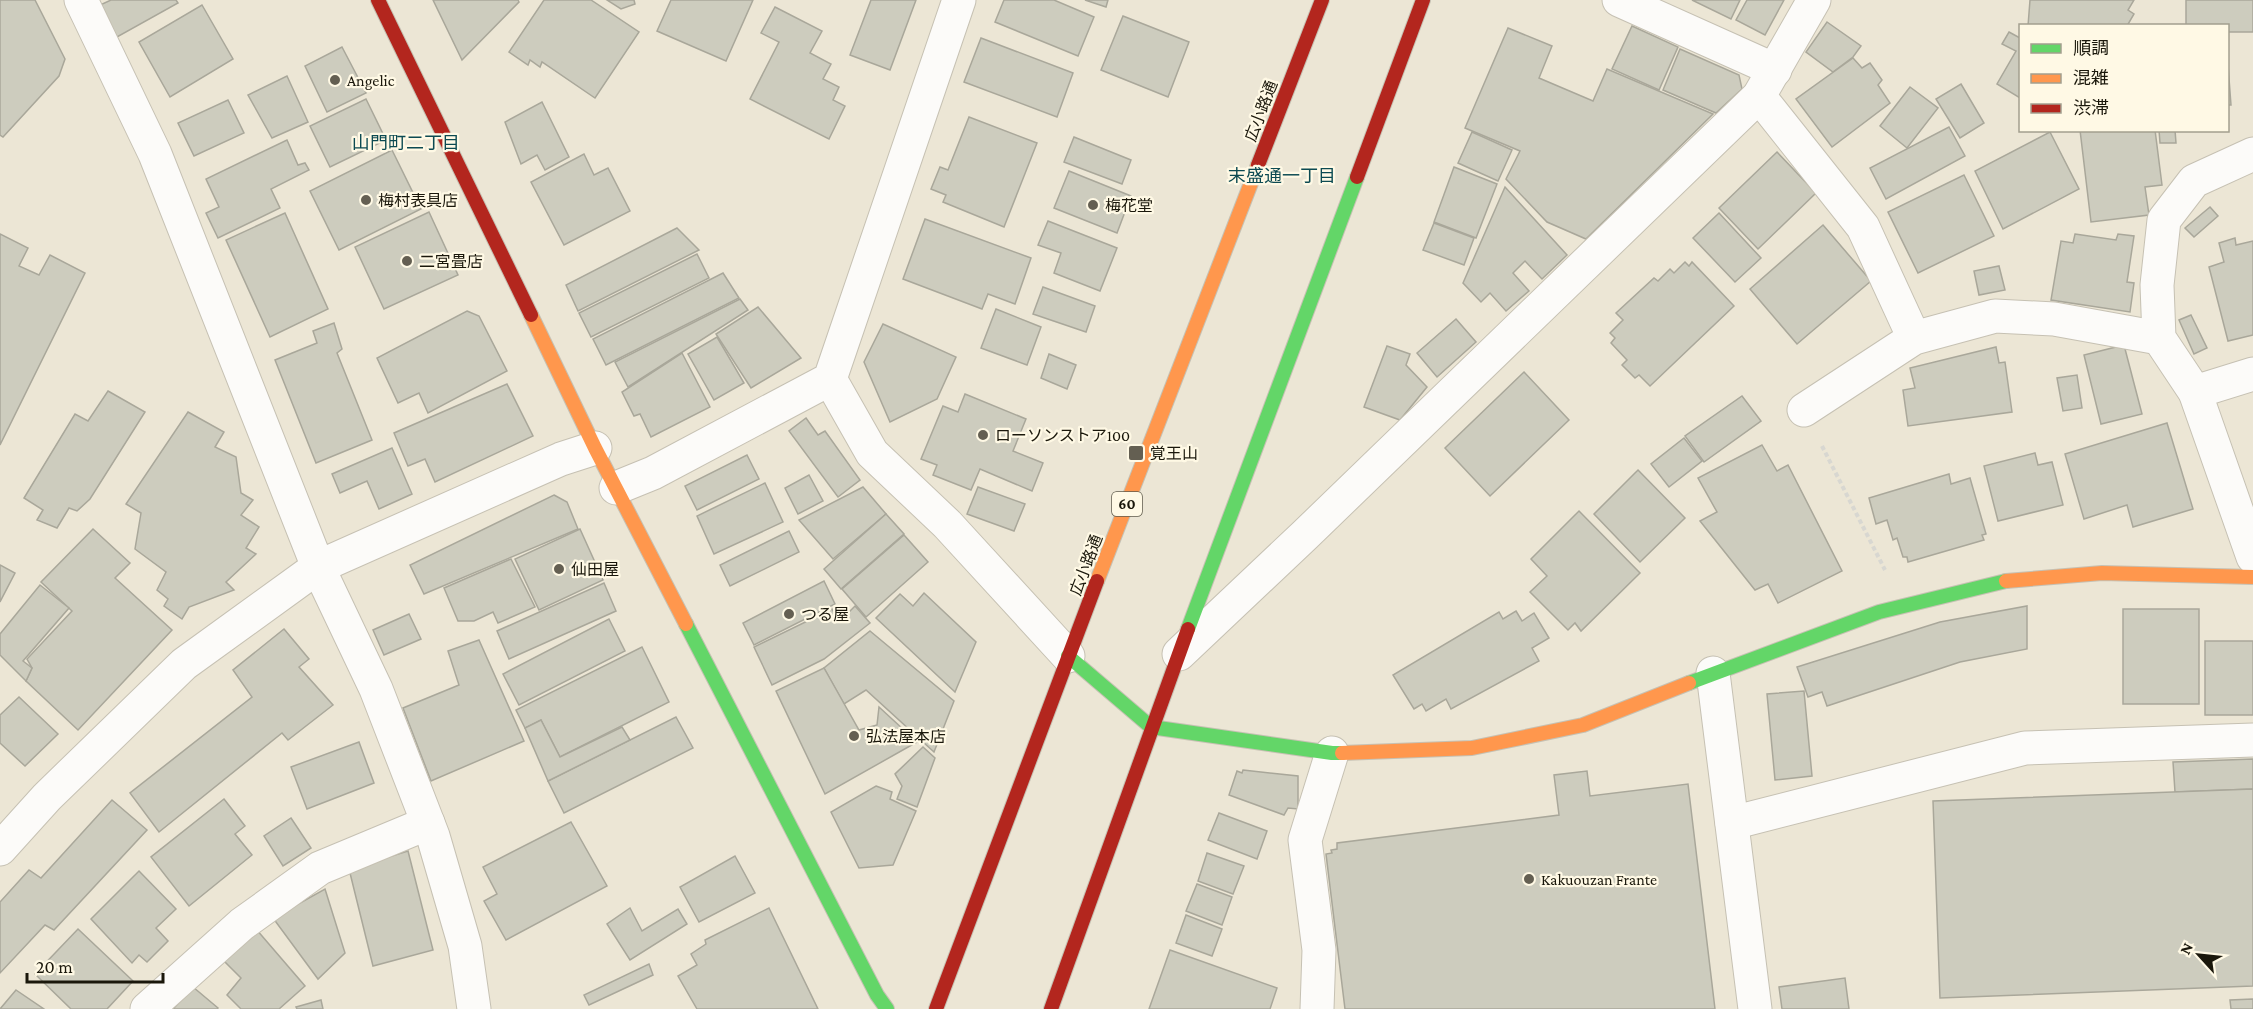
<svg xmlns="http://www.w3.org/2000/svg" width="2253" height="1009" viewBox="0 0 2253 1009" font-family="'Crimson Pro','Noto Sans JP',serif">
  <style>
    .building { fill: #cdccbe; stroke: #a9a79a; stroke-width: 1.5 }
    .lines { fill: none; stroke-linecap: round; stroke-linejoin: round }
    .street-casing { stroke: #c6c1b3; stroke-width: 35 }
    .fast-casing { stroke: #c6c1b3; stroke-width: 16 }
    .slow-casing { stroke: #c6c1b3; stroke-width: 16 }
    .jam-casing { stroke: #c6c1b3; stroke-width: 16 }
    .path { stroke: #d8d7d1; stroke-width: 4; stroke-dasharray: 4.5 3; stroke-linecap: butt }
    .street { stroke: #fcfbf9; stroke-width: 33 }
    .fast { stroke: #63d668; stroke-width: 14 }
    .slow { stroke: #ff974d; stroke-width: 14 }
    .jam { stroke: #b3261e; stroke-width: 14 }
    .poi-dot { fill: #645f52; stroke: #fff9e5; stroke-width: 2 }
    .labels { text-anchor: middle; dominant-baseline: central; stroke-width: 4.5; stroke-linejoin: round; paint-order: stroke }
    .shield { fill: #fff9e5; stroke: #5f5b4c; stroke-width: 1.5 }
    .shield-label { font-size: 15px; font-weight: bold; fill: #1a170b }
    .poi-label { font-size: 16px; fill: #1a170b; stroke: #fff9e5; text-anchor: start }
    .street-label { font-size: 16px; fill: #1a170b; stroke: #fff9e5 }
    .neighbourhood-label { font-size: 18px; fill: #0c4a52; stroke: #fff9e5 }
  </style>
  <rect width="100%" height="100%" fill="#ece6d5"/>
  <g class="building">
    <polygon points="0,0 35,0 65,59 59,76 3,137 0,135"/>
    <polygon points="111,0 176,0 178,3 117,37 100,5"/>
    <polygon points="433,0 518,0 519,2 462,60"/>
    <polygon points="544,0 591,0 639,32 595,98 542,62 540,67 530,60 528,65 509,52"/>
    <polygon points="607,0 634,0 635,4 621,9"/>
    <polygon points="671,0 753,0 726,61 657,31"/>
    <polygon points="871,0 916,0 890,70 850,55"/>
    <polygon points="1004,0 1054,0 1094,17 1078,56 995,22"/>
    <polygon points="1085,0 1108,0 1106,7"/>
    <polygon points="1692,0 1740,0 1731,19"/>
    <polygon points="1747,0 1784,0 1765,35 1736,20"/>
    <polygon points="2030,0 2134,0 2128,10 2134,14 2127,26 2028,26"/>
    <polygon points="2186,0 2253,0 2253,32 2228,32 2228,26 2186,26"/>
    <polygon points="202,5 233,59 170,97 139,42"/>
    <polygon points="775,7 822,31 810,53 831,64 823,79 839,87 833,100 845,106 829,139 750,99 779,42 761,33"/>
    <polygon points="1123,16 1189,42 1168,97 1101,70"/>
    <polygon points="1827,22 1861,46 1853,57 1833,72 1806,52"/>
    <polygon points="1632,26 1678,47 1659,90 1612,69"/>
    <polygon points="1508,28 1552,46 1539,78 1593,101 1607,69 1713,114 1586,239 1547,222 1506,179 1520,151 1465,128"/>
    <polygon points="2009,32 2020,38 2020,98 1997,84 2016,51 2002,44"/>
    <polygon points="981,38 1073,73 1057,117 964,82"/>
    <polygon points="342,47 366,93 327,112 305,66"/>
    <polygon points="1680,49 1739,75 1742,89 1716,113 1663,90"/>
    <polygon points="1853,58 1862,68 1870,63 1882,80 1878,85 1890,103 1832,147 1796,99"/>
    <polygon points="2228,65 2231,105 2228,105"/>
    <polygon points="287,76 308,122 272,138 248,95"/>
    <polygon points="1961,84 1984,123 1960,138 1936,99"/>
    <polygon points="1910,87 1938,108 1907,148 1880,126"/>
    <polygon points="366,99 386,140 330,167 310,126"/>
    <polygon points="228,100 244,133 194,156 178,123"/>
    <polygon points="542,102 569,157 545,170 537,155 521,164 505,122"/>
    <polygon points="969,117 1037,143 1004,227 943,202 946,195 931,189 940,167 948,170"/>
    <polygon points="1949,127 1965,156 1886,199 1870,168"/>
    <polygon points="2080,130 2155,130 2162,185 2145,187 2149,215 2091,222"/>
    <polygon points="2159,130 2175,130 2176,143 2160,143"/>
    <polygon points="1472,132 1512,150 1498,181 1458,163"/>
    <polygon points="2050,132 2079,189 2003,229 1975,171"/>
    <polygon points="1074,137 1131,160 1122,184 1064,162"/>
    <polygon points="287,140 298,165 305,163 309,170 271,189 280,208 218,238 206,213 219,207 206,179"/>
    <polygon points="392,150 421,209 339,250 310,191"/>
    <polygon points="1777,152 1816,193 1758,249 1719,208"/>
    <polygon points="584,154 594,175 608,168 630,211 564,245 531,182"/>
    <polygon points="1454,167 1497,184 1476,238 1434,222"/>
    <polygon points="1069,171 1131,196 1117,233 1054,208"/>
    <polygon points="1964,175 1994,236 1918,273 1888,212"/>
    <polygon points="1505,187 1567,255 1542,279 1525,261 1513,273 1529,291 1506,311 1490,293 1481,302 1463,283"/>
    <polygon points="2210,207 2218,216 2194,237 2185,228"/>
    <polygon points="429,212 458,275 384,309 355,247"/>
    <polygon points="285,213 328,309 270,337 226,240"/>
    <polygon points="1719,213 1761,258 1735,282 1693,238"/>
    <polygon points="925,219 1031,258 1015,304 988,294 982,309 903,279"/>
    <polygon points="1048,221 1117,248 1100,291 1054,273 1061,253 1038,245"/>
    <polygon points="1434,223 1474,238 1464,265 1423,250"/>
    <polygon points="1823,225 1871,281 1797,344 1750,289"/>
    <polygon points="677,228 699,250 578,311 566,285"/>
    <polygon points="0,234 28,248 19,266 39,275 50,255 85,273 0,445"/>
    <polygon points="2075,234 2116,240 2118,234 2134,236 2127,282 2134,283 2130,312 2051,300 2061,241 2073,243"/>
    <polygon points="2235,238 2236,245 2253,241 2253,335 2228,341 2209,267 2224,262 2219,243"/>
    <polygon points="697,254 709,278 591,337 579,313"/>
    <polygon points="1685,262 1689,266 1692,262 1734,306 1650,386 1639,375 1635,378 1622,365 1627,360 1611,343 1615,338 1610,333 1623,320 1616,313 1654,278 1658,281 1670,269 1674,273"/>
    <polygon points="1999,266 2005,290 1979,295 1974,271"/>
    <polygon points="723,273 739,298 606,365 593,339"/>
    <polygon points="1043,287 1095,306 1086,332 1033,314"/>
    <polygon points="740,299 748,310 628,387 615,362"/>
    <polygon points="758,307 801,358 751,388 716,334"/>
    <polygon points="996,309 1041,327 1027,365 981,348"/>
    <polygon points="467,311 479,316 507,371 428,413 419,393 398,403 377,358"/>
    <polygon points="2191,315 2207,348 2194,354 2179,320"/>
    <polygon points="1456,319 1476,342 1437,377 1417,353"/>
    <polygon points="334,323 342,349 337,353 372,440 316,463 275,360 317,343 313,331"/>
    <polygon points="883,324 956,357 937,399 890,422 864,362"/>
    <polygon points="717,337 744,383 714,400 688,354"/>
    <polygon points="2124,345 2142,414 2101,424 2084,355"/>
    <polygon points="1387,346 1410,354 1406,365 1427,387 1400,420 1364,407"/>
    <polygon points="1996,347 1999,363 2005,362 2012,412 1908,426 1903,390 1915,388 1910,368"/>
    <polygon points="682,353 710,407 651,437 640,414 634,416 622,392"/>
    <polygon points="1049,354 1076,365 1067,389 1041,378"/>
    <polygon points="1524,372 1569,420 1490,496 1445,448"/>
    <polygon points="2077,375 2082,408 2063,411 2057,378"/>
    <polygon points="507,384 533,436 435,482 425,459 408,466 394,433"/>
    <polygon points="108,391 145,412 90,499 77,511 69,508 57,528 37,520 43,510 24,498 75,414 88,421"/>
    <polygon points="965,394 1026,419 1013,451 1043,463 1032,491 980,469 971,490 933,475 937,465 921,459 943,406 958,412"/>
    <polygon points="1742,396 1761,421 1704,462 1685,436"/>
    <polygon points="188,412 224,432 215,447 236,457 241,493 253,500 241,515 259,527 246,548 256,554 226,582 234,590 189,607 182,619 164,606 168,599 157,590 166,572 135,549 141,513 126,504"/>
    <polygon points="806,418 818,435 825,431 860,480 838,497 789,431"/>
    <polygon points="2167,423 2193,509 2133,527 2127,505 2084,519 2065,454"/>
    <polygon points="1684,438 1702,461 1669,487 1651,464"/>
    <polygon points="1762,445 1777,471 1788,465 1842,571 1778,603 1768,584 1755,590 1700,521 1717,512 1698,478"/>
    <polygon points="392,448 412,494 379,509 367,481 340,493 332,474"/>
    <polygon points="2035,453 2038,465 2052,462 2063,505 1998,521 1984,466"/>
    <polygon points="747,455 759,479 697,510 685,486"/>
    <polygon points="1638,470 1685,518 1640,562 1594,514"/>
    <polygon points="1949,474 1951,484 1970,478 1986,534 1982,535 1984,540 1908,562 1907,557 1903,557 1897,538 1893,540 1887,520 1876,524 1869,498"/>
    <polygon points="809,475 823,501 798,514 785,488"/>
    <polygon points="765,483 783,522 714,554 697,516"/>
    <polygon points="863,487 886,514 833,559 799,520"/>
    <polygon points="978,487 1025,504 1014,531 967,514"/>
    <polygon points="554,495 567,502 578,529 424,594 410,565"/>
    <polygon points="1579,511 1640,573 1581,631 1575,623 1568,630 1530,592 1547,576 1531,559"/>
    <polygon points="886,514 904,534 841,589 824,569"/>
    <polygon points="93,529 130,563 115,578 172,630 78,730 26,681 32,668 27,659 72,611 41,582"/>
    <polygon points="580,529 603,580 539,610 515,559"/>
    <polygon points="789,531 799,552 730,586 720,565"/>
    <polygon points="904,535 928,562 866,617 842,589"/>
    <polygon points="511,559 535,607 498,623 493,612 474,621 458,621 444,588"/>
    <polygon points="0,565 15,573 0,602"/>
    <polygon points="824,581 835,604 754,645 743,623"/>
    <polygon points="604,583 616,611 509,659 497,631"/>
    <polygon points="40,585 69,608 23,661 32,668 26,681 0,655 0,634"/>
    <polygon points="924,593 976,642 955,692 876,618 900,594 913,606"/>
    <polygon points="855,606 870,623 824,659 772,685 754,647 832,609 839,622"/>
    <polygon points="2027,606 2027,649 1960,662 1827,706 1822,692 1808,697 1797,667 1940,622"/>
    <rect x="2123" y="609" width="76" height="95"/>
    <polygon points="1516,611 1522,621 1534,613 1549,638 1532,648 1539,661 1451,709 1446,699 1426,711 1422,704 1414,709 1393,675 1499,612 1503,619"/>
    <polygon points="409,614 421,639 384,655 373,630"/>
    <polygon points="609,619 625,651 519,705 503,674"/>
    <polygon points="284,629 309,659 299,667 333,705 288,740 282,733 159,832 130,793 252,697 233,670"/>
    <polygon points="870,631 954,701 934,752 866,690 844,704 824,668"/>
    <polygon points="479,640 524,741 431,781 403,708 459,685 448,651"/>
    <rect x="2205" y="641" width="48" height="74"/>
    <polygon points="642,647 669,702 560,757 541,720 525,728 516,710"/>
    <polygon points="824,668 859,730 877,725 879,707 917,742 825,794 776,691"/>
    <polygon points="1804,691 1812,776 1775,780 1767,694"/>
    <polygon points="19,697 58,734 25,766 0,743 0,715"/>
    <polygon points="676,717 693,748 564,813 548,781"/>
    <polygon points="541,720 560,757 622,727 630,740 548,781 525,728"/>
    <polygon points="359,742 374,783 307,809 291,767"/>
    <polygon points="923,747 935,758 917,807 897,799 902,786 895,774"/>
    <polygon points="2253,759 2253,789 2175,792 2173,762"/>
    <polygon points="1243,770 1298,776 1298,809 1288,808 1284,815 1229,795 1237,771 1242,773"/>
    <polygon points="1587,771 1590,796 1688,784 1715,1009 1345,1009 1326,854 1332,853 1331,850 1337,849 1337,843 1559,815 1554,775"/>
    <polygon points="876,786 892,792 890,799 916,811 893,865 859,868 831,812"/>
    <polygon points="2253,789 2253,986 1940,998 1933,801"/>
    <polygon points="224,799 245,826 235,834 252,855 189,906 151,857"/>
    <polygon points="112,800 147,830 54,930 45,925 0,973 0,902 29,870 41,878"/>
    <polygon points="1219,813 1267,831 1257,859 1208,840"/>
    <polygon points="291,818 311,848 283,866 264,836"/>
    <polygon points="571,822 607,886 506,940 484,901 497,894 483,867"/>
    <polygon points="408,851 433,950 373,966 349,869"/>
    <polygon points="1207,853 1244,866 1233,894 1198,881"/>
    <polygon points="735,856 755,893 699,922 680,887"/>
    <polygon points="139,871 176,909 156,928 168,941 147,962 139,955 132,963 91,919"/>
    <polygon points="1197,884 1232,897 1222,925 1186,911"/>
    <polygon points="325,889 345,953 318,979 273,918"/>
    <polygon points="630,908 642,931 678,909 687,924 630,960 607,924"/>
    <polygon points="769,908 818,1009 697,1009 678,976 697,965 691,954 706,944 705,940"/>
    <polygon points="1186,915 1222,929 1212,956 1176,943"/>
    <polygon points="78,929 133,981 107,1009 71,1009 35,974"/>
    <polygon points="256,929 305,986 279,1009 241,1009 227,995 241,978 222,959"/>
    <polygon points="1170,950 1277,988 1270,1009 1149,1009"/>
    <polygon points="649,964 653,975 589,1005 584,995"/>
    <polygon points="1845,978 1849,1009 1782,1009 1779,987"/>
    <polygon points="193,987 218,1008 217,1009 173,1009"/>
    <polygon points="16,990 44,1009 0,1009"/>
    <polygon points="2253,999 2253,1009 2231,1009 2230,1000"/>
    <polygon points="321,1000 323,1009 297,1009 296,1007"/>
  </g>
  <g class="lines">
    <g class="street-casing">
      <g id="street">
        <polyline points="81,0 155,154 318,567 376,689 433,836 465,946 474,1009"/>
        <polyline points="1619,0 1775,70"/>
        <polyline points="1759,96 1863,227 1914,338"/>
        <polyline points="2253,154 2194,181 2164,220 2157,285 2159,338 2195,392 2253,557"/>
        <polyline points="830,379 872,453 947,524 1068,656"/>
        <polyline points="2195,392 2253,374"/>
        <polyline points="1804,410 1914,338 1995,316 2054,319 2159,338"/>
        <polyline points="616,488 653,473 830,379 959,0"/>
        <polyline points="1179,654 1305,535 1759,96 1814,0"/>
        <polyline points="1713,673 1755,1009"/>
        <polyline points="1732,823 2025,748 2253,740"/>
        <polyline points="0,849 47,797 184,664 318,567 561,459 595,448"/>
        <polyline points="147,1009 242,924 320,868 428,823"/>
        <polyline points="1317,1009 1319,950 1305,840 1332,753"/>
      </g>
    </g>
    <g class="fast-casing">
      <g id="fast">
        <polyline points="686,624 877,995 887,1009"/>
        <polyline points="1188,629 1357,177"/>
        <polyline points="1068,656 1151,727 1332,753 1342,753"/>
        <polyline points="1689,683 1879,612 2006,581"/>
      </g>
    </g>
    <g class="slow-casing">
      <g id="slow">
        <polyline points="531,315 595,448 686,624"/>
        <polyline points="1097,581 1258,165"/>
        <polyline points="2006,581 2102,573 2253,577"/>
        <polyline points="1342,753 1472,748 1583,725 1689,683"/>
      </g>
    </g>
    <g class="jam-casing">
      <g id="jam">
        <polyline points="378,0 531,315"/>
        <polyline points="1258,165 1322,0"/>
        <polyline points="1357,177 1423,0"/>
        <polyline points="936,1009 1097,581"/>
        <polyline points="1051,1009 1188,629"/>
      </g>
    </g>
    <polyline class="path" points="1822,446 1885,570"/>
    <use href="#street" class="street"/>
    <use href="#fast" class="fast"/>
    <use href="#slow" class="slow"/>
    <use href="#jam" class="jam"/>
  </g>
  <g class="poi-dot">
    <circle cx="335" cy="80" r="6"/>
    <circle cx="366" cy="200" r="6"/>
    <circle cx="1093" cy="205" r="6"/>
    <circle cx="407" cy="261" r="6"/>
    <circle cx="983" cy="435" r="6"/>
    <rect x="1128" y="445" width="16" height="16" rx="3"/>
    <circle cx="559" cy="569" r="6"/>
    <circle cx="789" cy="614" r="6"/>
    <circle cx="854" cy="736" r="6"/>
    <circle cx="1529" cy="879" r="6"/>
  </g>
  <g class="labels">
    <rect class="shield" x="1112" y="492" width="30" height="24" rx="4.5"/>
    <g class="shield-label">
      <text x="1127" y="504">60</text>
    </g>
    <g class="poi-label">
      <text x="347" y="80">Angelic</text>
      <text x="378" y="200">梅村表具店</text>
      <text x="1105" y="205">梅花堂</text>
      <text x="419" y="261">二宮畳店</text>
      <text x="995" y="435">ローソンストア100</text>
      <text x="1150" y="453">覚王山</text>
      <text x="571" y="569">仙田屋</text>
      <text x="801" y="614">つる屋</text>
      <text x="866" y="736">弘法屋本店</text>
      <text x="1541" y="879">Kakuouzan Frante</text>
    </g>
    <g class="street-label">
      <text transform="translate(1261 111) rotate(-69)">広小路通</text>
      <text transform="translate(1086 565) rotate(-69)">広小路通</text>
    </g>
    <g class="neighbourhood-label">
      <text x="406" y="143">山門町二丁目</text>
      <text x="1282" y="176">末盛通一丁目</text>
    </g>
  </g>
  <rect x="2019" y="24" width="210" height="108" fill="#fff9e5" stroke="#a39f8e" stroke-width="1.5"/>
  <rect x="2031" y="44" width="30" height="9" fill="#63d668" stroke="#a39f8e" stroke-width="1.5"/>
  <text x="2073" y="54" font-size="18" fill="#1a170b">順調</text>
  <rect x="2031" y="74" width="30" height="9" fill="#ff974d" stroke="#a39f8e" stroke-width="1.5"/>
  <text x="2073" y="84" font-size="18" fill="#1a170b">混雑</text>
  <rect x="2031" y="104" width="30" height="9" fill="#b3261e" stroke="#a39f8e" stroke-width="1.5"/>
  <text x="2073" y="114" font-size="18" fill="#1a170b">渋滞</text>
  <g transform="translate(2199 955) rotate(297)" stroke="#fff9e5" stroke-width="4.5" paint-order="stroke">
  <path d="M0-4.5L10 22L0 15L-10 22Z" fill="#1a170b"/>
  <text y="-9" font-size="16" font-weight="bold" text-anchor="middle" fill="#1a170b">N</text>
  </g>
  <path d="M27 973v9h136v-9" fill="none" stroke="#1a170b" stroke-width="3"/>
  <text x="36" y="973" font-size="18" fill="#1a170b" stroke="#fff9e5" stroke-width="4.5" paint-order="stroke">20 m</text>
</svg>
